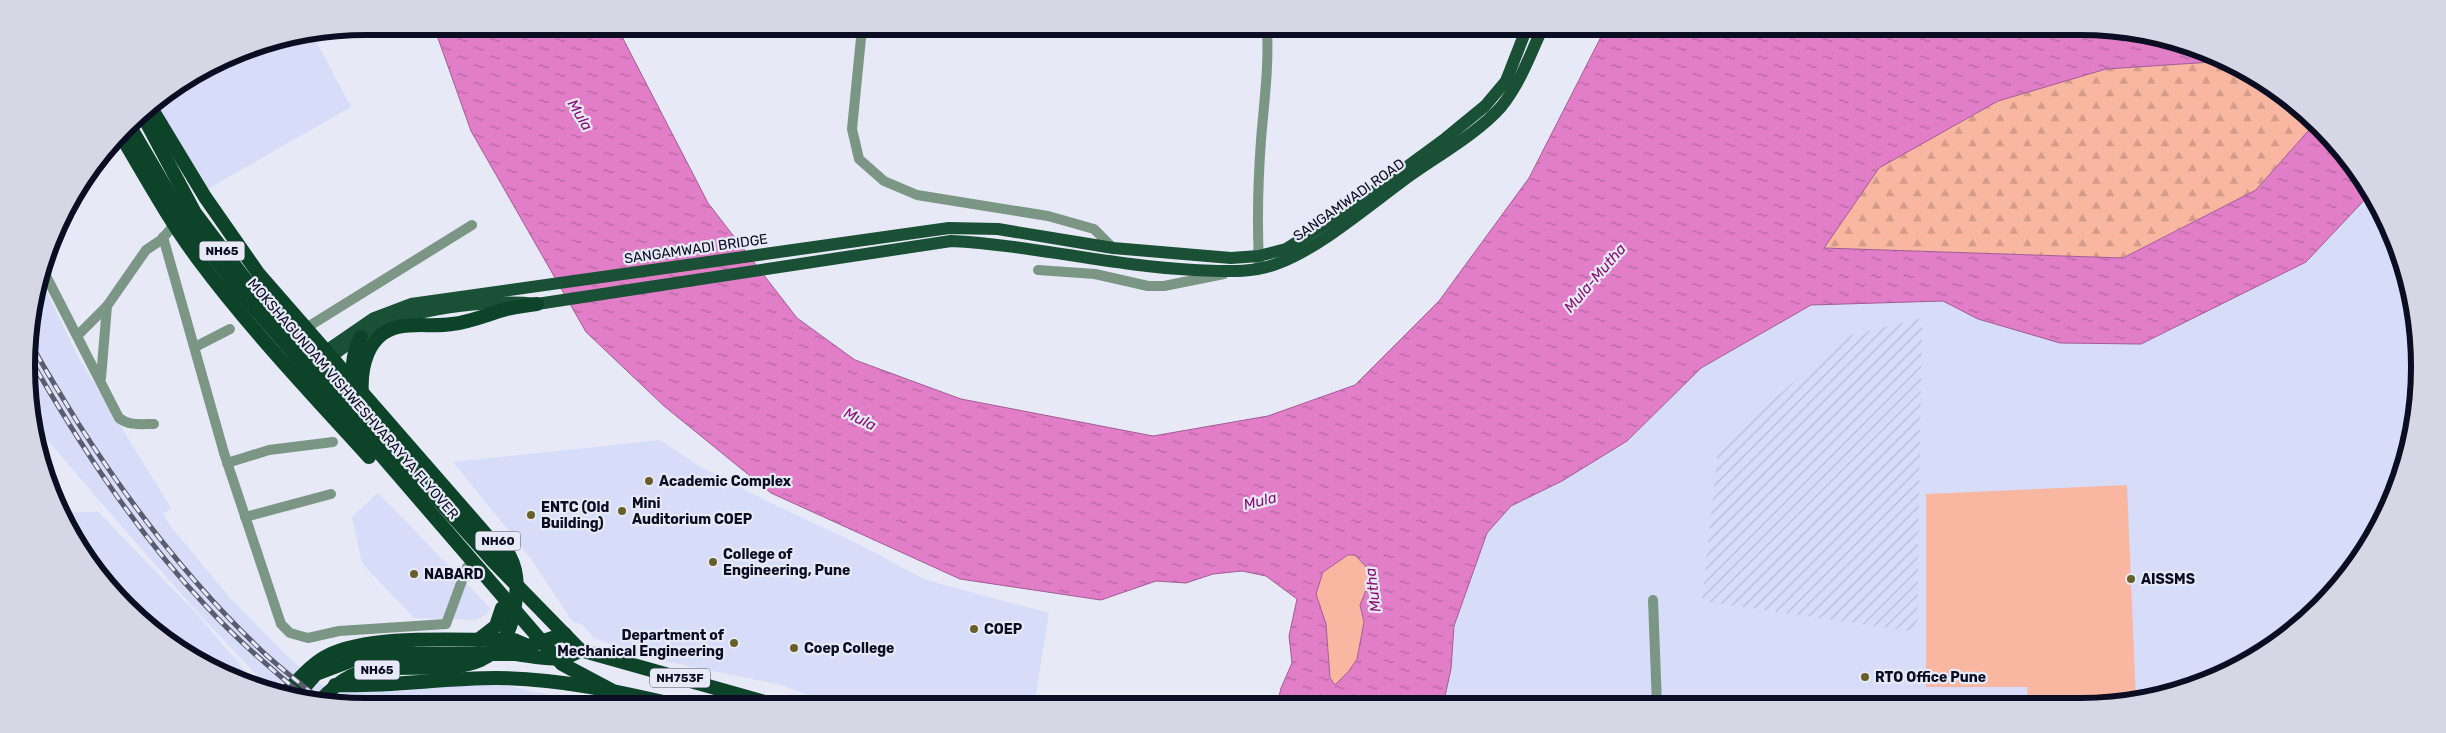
<svg xmlns="http://www.w3.org/2000/svg" width="2446" height="733" viewBox="0 0 2446 733" font-family="Rubik,sans-serif">
  <style>
    .built { fill: #d7dcf9 }
    .industrial { fill: url(#industrial-furrows) }
    .grass { fill: #f9b6a1 }
    .forest { fill: url(#forest-firs) }
    .water { fill: url(#water-ripples); stroke: #a15c96; fill-rule: evenodd }
    .lines { fill: none; stroke-linecap: round; stroke-linejoin: round }
    .minor { stroke: #7b9685; stroke-width: 10 }
    .primary { stroke: #1a5035; stroke-width: 12 }
    .trunk { stroke: #0d4329; stroke-width: 14 }
    .rail-casing { stroke: #5a5c6f; stroke-width: 5 }
    .rail { stroke: #e7e9f6; stroke-width: 3; stroke-dasharray: 9; stroke-linecap: butt }
    .poi-dot { fill: #685e2a; stroke: #e7e9f6; stroke-width: 2 }
    .labels { text-anchor: middle; dominant-baseline: central; stroke-width: 4.5; stroke-linejoin: round; paint-order: stroke }
    .shield { fill: #e7e9f6; stroke: #4d4f62; stroke-width: 1 }
    .shield-label { font-size: 12px; font-weight: bold; fill: #0b0d22 }
    .street-label { font-size: 14px; fill: #0b0d22; stroke: #e7e9f6 }
    .poi-label { font-size: 14px; font-weight: bold; fill: #0b0d22; stroke: #e7e9f6; text-anchor: start }
    .water-label { font-size: 15px; font-style: italic; fill: #890f73; stroke: #e7e9f6 }
    .rim { fill: none; stroke: #0b0d22; stroke-width: 6 }
  </style>
  <defs>
    <pattern id="industrial-furrows" width="10" height="10" patternUnits="userSpaceOnUse" patternTransform="scale(1.25)"><rect width="10" height="10" fill="#d7dcf9"/><path d="M-1 1l2-2M0 10L10 0M9 11l2-2" fill="none" stroke="#b7bcd5"/></pattern>
    <pattern id="forest-firs" width="22" height="20" patternUnits="userSpaceOnUse" patternTransform="scale(1.25)"><rect width="22" height="20" fill="#f9b6a1"/><path d="M5 1l3.5 6h-7zM16 11l3.5 6h-7z" fill="#d49b8a"/></pattern>
    <pattern id="water-ripples" width="26" height="14" patternUnits="userSpaceOnUse" patternTransform="scale(1.25)"><rect width="26" height="14" fill="#e17ec7"/><path d="M2 4q2-2 4 0t4 0M15 11q2-2 4 0t4 0" fill="none" stroke="#b566a1"/></pattern>
  </defs>
  <rect width="100%" height="100%" fill="#e7e9f6"/>
  <g class="built">
    <polygon points="311,32 351,107 206,190 155,103 221,61 252,47 300,33"/>
    <polygon points="2146,33 2209,52 2268,83 2320,126 2362,177 2394,236 2413,300 2420,366 2413,433 2374,536 2304,622 2210,681 2124,704 1443,705 1451,669 1455,624 1487,533 1511,506 1562,481 1627,441 1701,368"/>
    <polygon points="39,276 78,357 171,508 163,514 172,528 231,599 291,660 331,692 417,685 500,684 599,706 366,707 300,700 268,687 201,616 123,528 49,442 34,417 27,344"/>
    <polygon points="660,440 699,466 771,503 856,543 926,580 1049,613 1034,706 838,706 781,685 630,654 593,637 583,625 572,621 529,556 453,462"/>
    <polygon points="378,493 490,608 488,614 475,620 414,618 362,563 352,517"/>
    <polygon points="59,512 98,512 197,614 255,683 196,661 142,622 96,573"/>
  </g>
  <polygon class="industrial" points="1922,318 1917,632 1702,601 1718,449 1844,337"/>
  <g class="grass">
    <polygon points="2127,485 2136,701 2124,704 2028,704 2027,687 1926,687 1926,494"/>
    <polygon points="1349,555 1355,555 1367,569 1369,583 1360,605 1364,622 1357,659 1349,671 1335,685 1330,678 1326,624 1316,594 1323,572"/>
  </g>
  <polygon class="forest" points="2227,61 2268,83 2316,122 2256,190 2122,258 1823,248 1879,168 1998,101 2106,69"/>
  <path class="water" d="M434,27H617L708,203L797,318L855,360L961,399L1153,436L1268,416L1355,385L1439,301L1529,178L1604,31L2146,33L2209,52L2227,61L2106,69L1998,101L1879,168L1824,248L2123,258L2256,190L2316,122L2362,177L2371,193L2306,262L2141,344L2060,343L1978,319L1943,301L1811,305L1701,368L1627,441L1562,481L1511,506L1487,533L1454,626L1451,669L1443,705H1277L1281,688L1292,663L1289,636L1297,599L1266,576L1242,571L1213,574L1186,583L1156,581L1101,600L960,579L771,493L664,406L586,332L471,131ZM1348,555H1355L1368,569L1369,583L1360,605L1364,622L1357,659L1349,671L1335,685L1330,678L1326,624L1316,594L1323,572Z"/>
  <g class="lines">
    <g class="minor">
      <polyline points="862,28 852,129 859,159 884,181 917,195 1048,216 1094,229 1113,248"/>
      <polyline points="163,237 224,453 281,624 290,633 308,638 339,631 446,624 467,567"/>
      <path d="M1259,263C1257,222 1258,181 1261,140C1264,103 1269,67 1267,30"/>
      <path d="M42,268L119,418C129,426 141,424 154,424"/>
      <polyline points="1038,270 1095,274 1148,286 1164,286 1224,274"/>
      <polyline points="306,328 472,225"/>
      <polyline points="78,335 107,306 146,250 161,240 174,225"/>
      <polyline points="195,347 230,329"/>
      <polyline points="101,378 107,306"/>
      <polyline points="227,463 269,450 333,442"/>
      <polyline points="245,517 331,494"/>
      <polyline points="1653,600 1657,705"/>
    </g>
    <g class="primary">
      <polyline points="323,353 374,318 411,304 949,228 998,229 1113,248 1231,258 1259,256 1286,249 1352,207 1446,138 1485,106 1506,81 1526,30"/>
      <path d="M311,373C330,357 360,334 383,324C424,308 493,299 537,304L951,241C1032,245 1112,266 1194,270C1223,271 1252,274 1279,263C1321,247 1371,204 1408,177C1437,156 1477,134 1501,107C1519,85 1530,56 1541,31"/>
    </g>
    <g class="trunk">
      <polyline points="150,106 205,197 258,273 503,554 505,573"/>
      <polyline points="141,112 195,213 254,291 314,362 493,561 580,650"/>
      <polyline points="129,125 180,212 238,289 544,644 562,664 611,690"/>
      <path d="M120,134C145,176 169,220 198,259C250,329 311,393 369,457"/>
      <path d="M353,382C352,365 353,352 361,337"/>
      <path d="M362,395C360,368 367,334 398,327C415,323 434,327 452,324C471,322 488,314 507,309C517,307 527,305 537,304"/>
      <polyline points="478,640 496,626 502,608"/>
      <polyline points="580,650 779,706"/>
      <path d="M515,654C535,656 563,665 580,650"/>
      <path d="M335,685C389,687 442,678 496,678C558,678 620,692 680,706"/>
      <path d="M284,694C297,682 311,664 327,656C372,633 462,641 514,640L528,646L565,634"/>
      <polyline points="295,698 316,674 361,657 383,654 515,654 528,646"/>
      <path d="M319,702C328,692 338,682 351,676C406,651 503,701 515,605C518,586 518,567 506,550"/>
    </g>
    <g class="rail-casing">
      <g id="rail">
        <path d="M28,338C43,367 61,395 78,423C131,506 191,584 263,652C282,670 304,686 324,703"/>
        <path d="M28,355C79,444 136,532 206,606C238,641 273,671 310,701"/>
      </g>
    </g>
    <use href="#rail" class="rail"/>
  </g>
  <g class="poi-dot">
    <circle cx="649" cy="481" r="5"/>
    <circle cx="622" cy="511" r="5"/>
    <circle cx="531" cy="515" r="5"/>
    <circle cx="713" cy="562" r="5"/>
    <circle cx="414" cy="574" r="5"/>
    <circle cx="2131" cy="579" r="5"/>
    <circle cx="974" cy="629" r="5"/>
    <circle cx="734" cy="643" r="5"/>
    <circle cx="794" cy="648" r="5"/>
    <circle cx="1865" cy="677" r="5"/>
  </g>
  <g class="labels">
    <g class="shield">
      <rect x="199.5" y="241.5" width="45" height="19" rx="4"/>
      <rect x="475.5" y="531.5" width="45" height="19" rx="4"/>
      <rect x="354.5" y="660.5" width="45" height="19" rx="4"/>
      <rect x="650" y="668.5" width="60" height="19" rx="4"/>
    </g>
    <g class="shield-label">
      <text x="222" y="251">NH65</text>
      <text x="498" y="541">NH60</text>
      <text x="377" y="670">NH65</text>
      <text x="680" y="678">NH753F</text>
    </g>
    <g class="street-label">
      <text transform="translate(1349 200) rotate(-35)">SANGAMWADI ROAD</text>
      <text transform="translate(696 249) rotate(-8)">SANGAMWADI BRIDGE</text>
      <text transform="translate(353 399) rotate(49)">MOKSHAGUNDAM VISHWESHVARAYYA FLYOVER</text>
    </g>
    <g class="poi-label">
      <text x="659" y="481">Academic Complex</text>
      <text x="632" y="503">Mini<tspan x="632" dy="16">Auditorium COEP</tspan></text>
      <text x="541" y="507">ENTC (Old<tspan x="541" dy="16">Building)</tspan></text>
      <text x="723" y="554">College of<tspan x="723" dy="16">Engineering, Pune</tspan></text>
      <text x="424" y="574">NABARD</text>
      <text x="2141" y="579">AISSMS</text>
      <text x="984" y="629">COEP</text>
      <text x="724" y="635" text-anchor="end">Department of<tspan x="724" dy="16">Mechanical Engineering</tspan></text>
      <text x="804" y="648">Coep College</text>
      <text x="1875" y="677">RTO Office Pune</text>
    </g>
    <g class="water-label">
      <text transform="translate(580 115) rotate(59)">Mula</text>
      <text transform="translate(1595 278) rotate(-49)">Mula-Mutha</text>
      <text transform="translate(860 419) rotate(26)">Mula</text>
      <text transform="translate(1260 501) rotate(-14)">Mula</text>
      <text transform="translate(1373 590) rotate(-97)">Mutha</text>
    </g>
  </g>
  <path d="M0 0H2446V733H0ZM366 35H2080A331 331 0 0 1 2411 366V367A331 331 0 0 1 2080 698H366A331 331 0 0 1 35 367V366A331 331 0 0 1 366 35Z" fill="#d5d7e5" fill-rule="evenodd"/>
  <path class="rim" d="M366 35H2080A331 331 0 0 1 2411 366V367A331 331 0 0 1 2080 698H366A331 331 0 0 1 35 367V366A331 331 0 0 1 366 35Z"/>
</svg>
